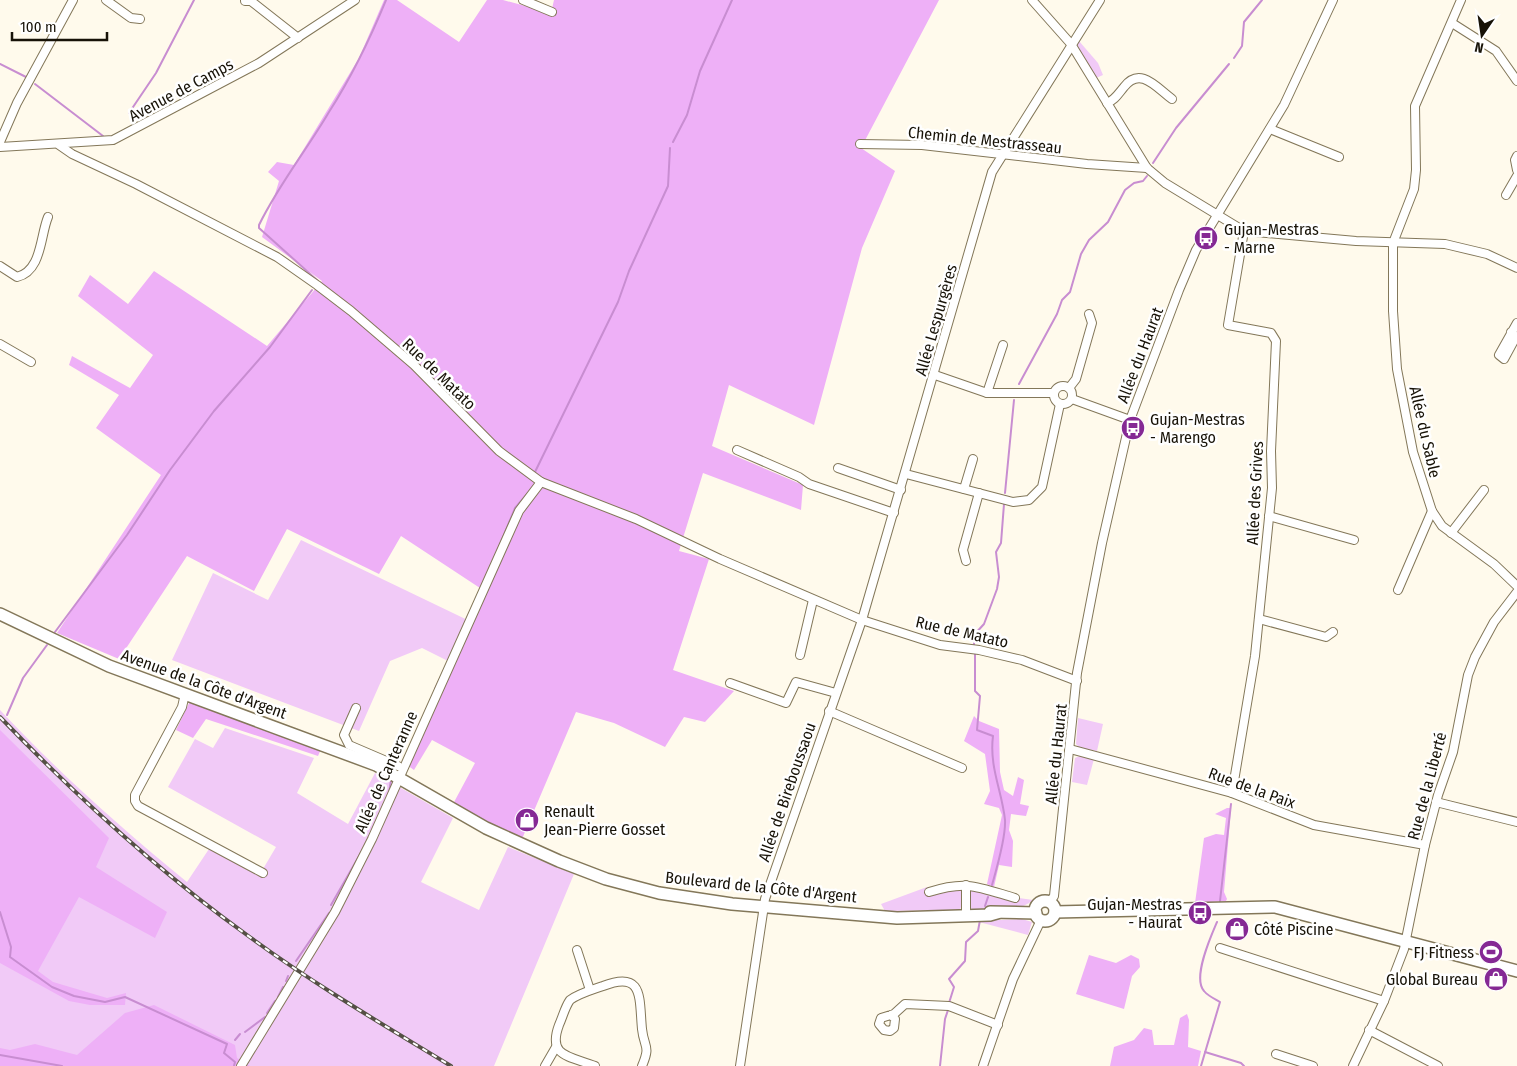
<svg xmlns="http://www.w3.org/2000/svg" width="1517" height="1066" viewBox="0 0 1517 1066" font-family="'Fira Sans Condensed',sans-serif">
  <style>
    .green { fill: #f1caf7 }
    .forest { fill: #eeb0f7 }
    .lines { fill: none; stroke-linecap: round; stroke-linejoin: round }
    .stream { stroke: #c88dd1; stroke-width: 2 }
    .street-casing { stroke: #837759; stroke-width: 10 }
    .secondary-casing { stroke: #837759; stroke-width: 14 }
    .street { stroke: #fff; stroke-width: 8 }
    .secondary { stroke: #fff; stroke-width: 11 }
    .rail-casing { stroke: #555045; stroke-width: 4 }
    .rail { stroke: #fff; stroke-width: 2; stroke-dasharray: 5.5; stroke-linecap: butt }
    .labels { text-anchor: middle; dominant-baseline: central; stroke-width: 5; stroke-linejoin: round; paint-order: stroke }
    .street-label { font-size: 16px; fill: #171207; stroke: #fff }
    .poi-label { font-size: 16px; fill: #171207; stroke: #fff; text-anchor: start }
  </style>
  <rect width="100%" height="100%" fill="#fffaec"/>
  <g class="green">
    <polygon points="1079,41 1098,63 1103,75 1096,78 1075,45"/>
    <polygon points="301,540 480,626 460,667 422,648 390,661 359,731 172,660 213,573 268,600"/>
    <path d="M0,710C58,772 121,828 187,882L213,843L263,869L276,847L168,787L195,739L213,748L225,728L314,758L297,793L348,824L375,773L453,818L421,882L479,910L508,847L574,874L494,1066H0Z"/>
    <polygon points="1078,718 1103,724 1097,751 1080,748 1076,744"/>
    <polygon points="1080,756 1094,759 1087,785 1072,782 1075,758"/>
    <polygon points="927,887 930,895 953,889 961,890 962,906 959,910 885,911 881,904"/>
    <path d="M971,890L1013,901L1019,898L1033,900C1016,914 993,909 972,909L969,907Z"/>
    <polygon points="1022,919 1032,922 1028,935 975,921"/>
  </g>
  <g class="forest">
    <polygon points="384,0 397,0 459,42 487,0 503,0 551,13 554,0 939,0 861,148 895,171 862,248 814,425 729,385 712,446 803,485 801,510 703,473 679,551 709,559 673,670 734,691 705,722 684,717 665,747 614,723 576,712 522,839 453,804 475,763 432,740 414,770 407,765 483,590 401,536 379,574 287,529 254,591 187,556 119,659 57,633 161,475 96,428 119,395 69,365 72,356 130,388 153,355 78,296 90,275 128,304 154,271 267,346 322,281 262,237 279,181 268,172 277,162 294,165 359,58"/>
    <polygon points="190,701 321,749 318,756 206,719 193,738 176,730"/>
    <polygon points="974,716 979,721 999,729 1000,772 1004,790 1013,796 1018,777 1024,780 1020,804 1029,806 1026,816 1011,814 1009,830 1013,841 1012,867 999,865 994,887 987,884 1002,815 999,808 984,804 990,791 985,754 964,741"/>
    <polygon points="0,730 109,838 96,867 167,912 155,938 79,897 38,971 53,982 107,998 126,993 125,1005 90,1005 69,1001 0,963"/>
    <polygon points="1227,808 1231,808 1224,892 1227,899 1226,901 1195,903 1204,838 1216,834 1224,835 1226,818 1215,814"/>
    <polygon points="1089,955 1116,963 1131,955 1139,959 1140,967 1132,976 1124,1009 1076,994"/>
    <polygon points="154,1005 235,1045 237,1058 250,1066 0,1066 0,1048 10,1050 35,1044 77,1055 125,1013"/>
    <polygon points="1187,1014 1189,1020 1188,1047 1201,1051 1198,1066 1110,1066 1114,1047 1134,1040 1144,1028 1152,1030 1154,1045 1174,1045 1180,1018"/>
  </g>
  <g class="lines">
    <g class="stream">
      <polyline points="1234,58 1242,46 1244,22 1262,0"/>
      <polyline points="0,64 26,77"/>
      <polyline points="35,84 103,136"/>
      <polyline points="129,113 156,73 194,0"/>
      <polyline points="673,142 687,115 700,71 732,0"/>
      <polyline points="1153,163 1176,128 1229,64"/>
      <path d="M318,281L259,228V225C279,184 306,151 329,112C352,76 370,39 386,0"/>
      <polyline points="1019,384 1057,314 1062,300 1070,292 1081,254 1089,240 1108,222 1125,190 1134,183 1143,181 1147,176"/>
      <polyline points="534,474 618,302 629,271 668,186 670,148"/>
      <polyline points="1005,493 1014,400"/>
      <polyline points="497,552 515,508 528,493"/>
      <polyline points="55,632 127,535 170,470 214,411 270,347 312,290"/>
      <polyline points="974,647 974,635 984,624 997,589 999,577 996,552 1001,543 1004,504"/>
      <path d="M975,651V691L980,696L977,730L993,736C989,767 1002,791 1005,820C1006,838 997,867 992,885"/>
      <polyline points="435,689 440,679"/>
      <polyline points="7,715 23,678 47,645"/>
      <polyline points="389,793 391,780"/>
      <polyline points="366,843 372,831"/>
      <polyline points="1220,901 1231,804"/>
      <polyline points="331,905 362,851"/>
      <polyline points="985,906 988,897"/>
      <polyline points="0,912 11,947 10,957 52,987 74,996 105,1002 125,997 227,1044 224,1053 235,1062 234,1066"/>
      <polyline points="296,961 329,913"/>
      <polyline points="286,981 288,976"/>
      <polyline points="278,997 283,987"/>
      <polyline points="949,1003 954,987 949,979 965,961 966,942 978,931 980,920"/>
      <polyline points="267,1013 275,1001"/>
      <polyline points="245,1032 265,1017"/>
      <polyline points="235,1040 240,1034"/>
      <polyline points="1205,1052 1241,1063 1244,1066"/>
      <polyline points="0,1055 62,1066"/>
      <polyline points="940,1066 945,1019 948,1010"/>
      <path d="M1201,1066L1220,1002C1215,999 1208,996 1204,991C1192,978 1211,936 1217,922"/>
    </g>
    <g class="street-casing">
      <g id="street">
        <polyline points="106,0 131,18 140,19"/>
        <polyline points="523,0 552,12"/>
        <polyline points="1032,0 1071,44 1147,168 1165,183 1244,231 1356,241 1445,244 1487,254 1517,268"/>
        <polyline points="1461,0 1415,106 1416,170 1414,189 1393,243 1393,311 1397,369 1413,452 1432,511 1442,526 1494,564 1517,586"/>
        <polyline points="245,1 251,1 298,38"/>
        <polyline points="1452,23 1496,51 1517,81"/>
        <path d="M1107,103C1115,100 1118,94 1124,87C1140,66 1156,87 1172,99"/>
        <polyline points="1270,129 1339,157"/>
        <polyline points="0,142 17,103 73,0"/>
        <polyline points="860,144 922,145 1087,164 1147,168"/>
        <polyline points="59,145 72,154 136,184 277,257 317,285 351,311 414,365 499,451 541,482 636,519 720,559 862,620 940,645 979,650 1022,660 1077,681"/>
        <polyline points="0,147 113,140 259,63 355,0"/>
        <polyline points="1517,156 1515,160 1517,170"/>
        <polyline points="1506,195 1517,176"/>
        <path d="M0,266L17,277C42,271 40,236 48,217"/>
        <polyline points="1511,332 1516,337 1504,359 1499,355 1517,323"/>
        <polyline points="0,344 31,362"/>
        <polyline points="935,375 987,393 1054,393"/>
        <circle cx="1063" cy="395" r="9"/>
        <polyline points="1069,388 1076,379 1092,323 1089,314"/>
        <polyline points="987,393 1003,345"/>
        <polyline points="1072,399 1130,420"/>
        <polyline points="737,450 799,477 809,484 894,513"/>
        <polyline points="838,468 901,490"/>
        <polyline points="906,474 1013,502 1029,500 1042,487 1060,404"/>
        <polyline points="964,489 973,459"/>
        <polyline points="1269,516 1354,540"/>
        <polyline points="1451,533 1484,490"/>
        <polyline points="966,561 963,550 979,493"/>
        <polyline points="1398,590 1432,511"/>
        <polyline points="1259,619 1326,637 1333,632"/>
        <polyline points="800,655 813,600"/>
        <polyline points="730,683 786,703 796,682 836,693"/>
        <polyline points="185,694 182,707 135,795 135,801 138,806 263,873"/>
        <polyline points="356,708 344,735 349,745 398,766"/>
        <polyline points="829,711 962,768"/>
        <polyline points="1070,749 1232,793 1314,825 1425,845"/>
        <polyline points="1232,793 1255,656 1272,488 1271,451 1276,341 1271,333 1228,325 1244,231"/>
        <polyline points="1436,802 1517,822"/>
        <polyline points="966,885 966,911"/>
        <path d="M929,892C967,880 978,887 1015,898"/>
        <polyline points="1050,902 1054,896 1077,673 1102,543 1130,420 1179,290 1196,250 1284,105 1333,0"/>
        <polyline points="1220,948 1384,1001"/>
        <polyline points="577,950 590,990"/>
        <polyline points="891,1015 895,1019 894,1028 890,1031 884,1030 879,1024 881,1018 894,1014 905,1004 949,1006 998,1025"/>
        <polyline points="1369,1030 1438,1066"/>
        <polyline points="1276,1054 1313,1066"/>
        <polyline points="241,1066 335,912 372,839 519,511 541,482"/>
        <polyline points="545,1066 556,1047"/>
        <path d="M595,1066C570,1056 547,1057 559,1025C563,1016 565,1007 570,1000C580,993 592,990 603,986C644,970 639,998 642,1029C644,1048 651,1045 642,1066"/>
        <polyline points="740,1066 765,899 862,620 992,172 1100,0"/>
        <polyline points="983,1066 1013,979 1041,920"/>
        <polyline points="1353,1066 1384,1001 1404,949 1425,845 1438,795 1453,752 1468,675 1475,657 1494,622 1517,592"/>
      </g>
    </g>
    <g class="secondary-casing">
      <g id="secondary">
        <polyline points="0,614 109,666 376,765 486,828 559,861 606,879 659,893 732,904 897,918 990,915 997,913"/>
        <circle cx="1045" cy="911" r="10"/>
        <polyline points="990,912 1036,913"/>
        <polyline points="1055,912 1275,907 1517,971"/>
      </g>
    </g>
    <use href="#street" class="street"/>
    <use href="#secondary" class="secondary"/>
    <g class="rail-casing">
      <path id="rail" d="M0,717C76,796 158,871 247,935C312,983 382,1024 451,1066"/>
    </g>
    <use href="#rail" class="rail"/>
  </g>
  <defs>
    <g id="bus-disc" transform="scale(1.25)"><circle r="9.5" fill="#852994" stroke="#fff"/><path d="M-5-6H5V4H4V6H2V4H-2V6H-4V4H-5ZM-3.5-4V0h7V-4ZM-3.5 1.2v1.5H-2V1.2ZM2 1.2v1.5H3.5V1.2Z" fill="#fff"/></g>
    <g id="shop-disc" transform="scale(1.25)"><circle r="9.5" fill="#852994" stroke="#fff"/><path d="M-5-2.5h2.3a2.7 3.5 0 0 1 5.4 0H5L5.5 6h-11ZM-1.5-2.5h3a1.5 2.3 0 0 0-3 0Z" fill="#fff"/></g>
    <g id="stadium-disc" transform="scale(1.25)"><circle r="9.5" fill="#852994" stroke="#fff"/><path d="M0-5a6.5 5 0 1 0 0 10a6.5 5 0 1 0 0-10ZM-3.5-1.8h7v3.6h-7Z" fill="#fff"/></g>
  </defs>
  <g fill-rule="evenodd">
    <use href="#bus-disc" x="1206" y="238"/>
    <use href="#bus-disc" x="1133" y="428"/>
    <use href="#shop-disc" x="527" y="820"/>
    <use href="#bus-disc" x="1200" y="913"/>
    <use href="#shop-disc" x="1237" y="929"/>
    <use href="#stadium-disc" x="1491" y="952"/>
    <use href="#shop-disc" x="1496" y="979"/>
  </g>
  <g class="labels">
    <g class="street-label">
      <text transform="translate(181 90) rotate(-28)">Avenue de Camps</text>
      <text transform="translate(985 140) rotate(6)">Chemin de Mestrasseau</text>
      <text transform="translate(936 320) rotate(-74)">Allée Lespurgères</text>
      <text transform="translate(1140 355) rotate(-69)">Allée du Haurat</text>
      <text transform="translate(439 374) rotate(44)">Rue de Matato</text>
      <text transform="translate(1425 432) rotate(77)">Allée du Sable</text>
      <text transform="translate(1255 493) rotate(-87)">Allée des Grives</text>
      <text transform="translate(962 632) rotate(13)">Rue de Matato</text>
      <text transform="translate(204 684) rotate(20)">Avenue de la Côte d'Argent</text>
      <text transform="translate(1056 754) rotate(-84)">Allée du Haurat</text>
      <text transform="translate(386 772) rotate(-66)">Allée de Canteranne</text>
      <text transform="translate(1427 786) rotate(-75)">Rue de la Liberté</text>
      <text transform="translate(1252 788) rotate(20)">Rue de la Paix</text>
      <text transform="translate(787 792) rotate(-71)">Allée de Bireboussaou</text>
      <text transform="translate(761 887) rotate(6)">Boulevard de la Côte d'Argent</text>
    </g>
    <g class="poi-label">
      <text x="1224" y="229">Gujan-Mestras<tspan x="1224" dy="18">- Marne</tspan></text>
      <text x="1150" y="419">Gujan-Mestras<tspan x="1150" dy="18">- Marengo</tspan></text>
      <text x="544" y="811">Renault<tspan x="544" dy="18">Jean-Pierre Gosset</tspan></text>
      <text x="1182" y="904" text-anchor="end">Gujan-Mestras<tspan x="1182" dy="18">- Haurat</tspan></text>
      <text x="1254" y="929">Côté Piscine</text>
      <text x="1474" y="952" text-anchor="end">FJ Fitness</text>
      <text x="1478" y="979" text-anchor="end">Global Bureau</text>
    </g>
  </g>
  <g transform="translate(1482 35) rotate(193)" stroke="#ffffff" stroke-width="4" paint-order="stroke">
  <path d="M0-4L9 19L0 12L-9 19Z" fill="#171207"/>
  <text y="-8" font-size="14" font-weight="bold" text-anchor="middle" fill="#171207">N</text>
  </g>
  <path d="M12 32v8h95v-8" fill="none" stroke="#171207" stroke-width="2.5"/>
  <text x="20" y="32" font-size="15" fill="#171207" stroke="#ffffff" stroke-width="4" paint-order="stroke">100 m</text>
</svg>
